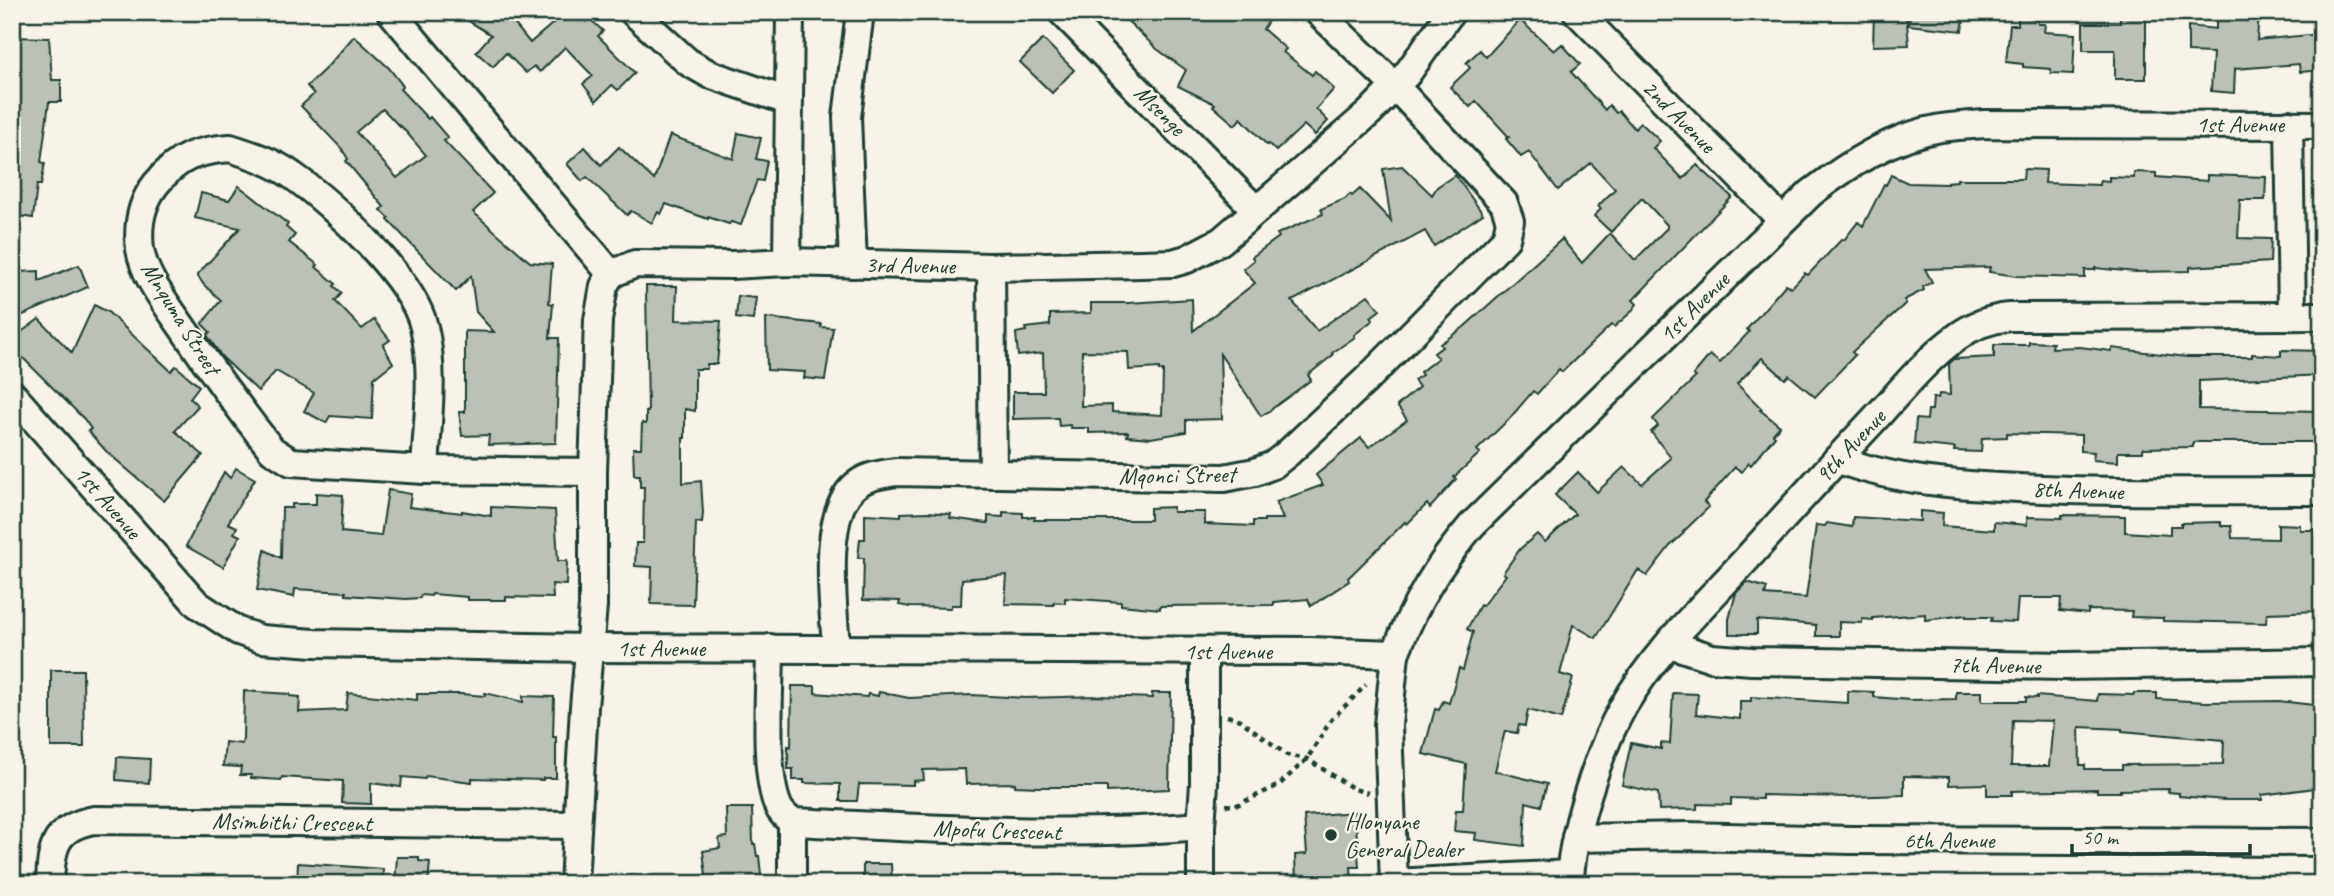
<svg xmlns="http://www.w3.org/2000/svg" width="2334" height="896" viewBox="0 0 2334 896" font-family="Caveat,sans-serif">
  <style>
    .building { fill: #bbc1b6; stroke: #1f3d34; stroke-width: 2; fill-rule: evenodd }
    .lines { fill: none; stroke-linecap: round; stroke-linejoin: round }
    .street-casing { stroke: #1f3d34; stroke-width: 32 }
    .path { stroke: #1f3d34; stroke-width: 4.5; stroke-dasharray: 5 5; stroke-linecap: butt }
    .street { stroke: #f7f3e8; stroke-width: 26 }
    .poi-dot { fill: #1f3d34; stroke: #f7f3e8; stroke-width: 2.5 }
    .labels { text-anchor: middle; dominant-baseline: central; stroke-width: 5; stroke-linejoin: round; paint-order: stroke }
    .street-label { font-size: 24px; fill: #1f3d34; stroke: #f7f3e8 }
    .poi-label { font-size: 24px; fill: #1f3d34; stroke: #f7f3e8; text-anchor: start }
  </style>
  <rect width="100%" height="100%" fill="#f7f3e8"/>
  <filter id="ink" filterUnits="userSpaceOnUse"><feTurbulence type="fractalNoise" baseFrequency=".0143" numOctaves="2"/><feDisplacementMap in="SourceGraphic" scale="14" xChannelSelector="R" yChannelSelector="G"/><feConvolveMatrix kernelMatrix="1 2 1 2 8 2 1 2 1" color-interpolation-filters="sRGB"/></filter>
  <g filter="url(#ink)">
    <g class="building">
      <polygon points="454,12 497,12 513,22 530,43 566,12 577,12 586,22 589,18 603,31 598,36 635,73 618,90 612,85 596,101 583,84 593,76 565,47 540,72 534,66 526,73 506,53 493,67 476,52 491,35"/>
      <polygon points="1118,12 1255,12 1268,21 1263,29 1286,49 1283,52 1312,75 1315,71 1334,89 1316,109 1328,121 1315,135 1304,125 1276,151 1269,144 1267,145 1241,118 1235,125 1213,106 1215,104 1178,86 1186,70 1157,49"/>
      <polygon points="1874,12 1906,12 1909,45 1873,46"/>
      <polygon points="1910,12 1965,12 1962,31 1909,25"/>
      <polygon points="2120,12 2146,12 2146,79 2115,79 2115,50 2083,50 2083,23 2120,23"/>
      <polygon points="2216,12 2259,12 2257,40 2319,34 2322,70 2300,72 2299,64 2235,69 2234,93 2211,91 2213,53 2188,52 2188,26 2216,29"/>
      <polygon points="2018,17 2038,19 2038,24 2045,24 2044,32 2075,34 2073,74 2051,73 2051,69 2023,67 2023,64 2006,62 2010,25 2018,25"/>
      <polygon points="1520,20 1554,51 1562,44 1580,64 1571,72 1605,110 1609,105 1616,113 1619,111 1635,129 1640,122 1660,141 1653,148 1683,179 1697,165 1732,197 1633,300 1637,304 1630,313 1614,327 1611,325 1562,372 1559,369 1537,394 1533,391 1510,418 1477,450 1480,453 1454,477 1456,479 1430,508 1427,504 1407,524 1405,522 1348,578 1349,581 1311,606 1308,599 1274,602 1274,605 1160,606 1160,609 1121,605 1121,602 1065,598 1065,603 1054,602 1054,605 1005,604 1007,575 962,579 961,605 951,605 951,608 910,607 899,605 900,601 863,600 864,558 858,558 860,539 865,539 865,514 901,516 901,513 928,512 951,514 950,518 988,523 988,516 1003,517 1003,512 1023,513 1023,517 1035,517 1034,520 1150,520 1150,508 1173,507 1173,512 1205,512 1205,524 1253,526 1253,521 1264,521 1264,519 1283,519 1276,502 1323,485 1316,475 1361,438 1369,447 1407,420 1397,406 1419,387 1414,380 1422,375 1420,372 1438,358 1434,353 1442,347 1440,344 1464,327 1562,239 1582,263 1610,233 1635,260 1667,228 1667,225 1642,198 1611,232 1594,216 1601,209 1598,206 1615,189 1591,163 1558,190 1529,152 1521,157 1506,139 1509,137 1476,101 1470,107 1450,87 1470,68 1466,63 1480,50 1486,57"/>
      <path d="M354,36L389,68L403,86L400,89L428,119L430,117L448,138L444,141L493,193L473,212L530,262L552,264L549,303L553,304L550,338H559L556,443L488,445L489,435L462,436L459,412H465V331L494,332L476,312L471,276L456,291L388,220L389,218L381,210L384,207L346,161L348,159L342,149L301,106L314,94L307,86L328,66ZM383,109L400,127L401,126L426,155L397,178L356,132Z"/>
      <polygon points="12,37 49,38 52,80 61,80 61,102 49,102 41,162 45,163 41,185 37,185 33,218 12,215"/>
      <polygon points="1043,39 1074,70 1052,93 1020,62"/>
      <polygon points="738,133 761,138 756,159 767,161 763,181 757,180 741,225 731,222 729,224 708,217 708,219 666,204 661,214 658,212 652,223 631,211 627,215 587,177 582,181 567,164 585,147 601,165 619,147 654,180 670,135 733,159"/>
      <path d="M1402,166L1432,195L1437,187L1455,175L1483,214L1434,246L1425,231L1292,301L1317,331L1368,295L1380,310L1371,317L1373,320L1354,335L1355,337L1332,353L1333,355L1308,375L1311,380L1269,411L1261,416L1220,354L1222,419L1186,420V432L1151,438L1127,436L1128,432L1089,433V428H1071L1070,425L1059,426L1058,418L1013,419V392H1044L1043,353L1018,356L1016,333L1026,331L1025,328L1050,325V314L1091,313V303H1128L1192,299L1193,331L1255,283L1243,269L1254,260L1252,257L1279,237L1277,234L1323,214L1321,209L1345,199L1350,194L1352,196L1360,189L1391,221L1383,169ZM1082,351L1128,352L1129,370L1159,368V371H1163L1162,415L1112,412V405L1081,406Z"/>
      <polygon points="2024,169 2046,170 2045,183 2099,185 2100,180 2109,181 2109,177 2134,178 2134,172 2156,173 2156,177 2207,181 2207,175 2266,177 2265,200 2240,200 2238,238 2271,239 2270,262 2190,267 2190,271 2136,272 2095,268 2095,270 2085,270 2085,278 2016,276 1989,272 1990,267 1925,269 1932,282 1923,287 1924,290 1904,300 1906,303 1852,352 1855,355 1815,397 1789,375 1785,379 1762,358 1737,384 1762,409 1760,410 1780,426 1773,434 1775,436 1751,465 1749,463 1742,472 1735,467 1704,502 1709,507 1683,532 1684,533 1670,546 1647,576 1638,570 1596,638 1573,625 1560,674 1573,678 1561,719 1528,710 1525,726 1519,725 1517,733 1505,731 1495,771 1547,784 1541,806 1526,802 1524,846 1475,840 1476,833 1454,831 1456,810 1463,810 1466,764 1423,754 1435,709 1439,710 1443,701 1449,703 1459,668 1463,670 1473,632 1467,629 1480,605 1482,606 1506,575 1503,573 1520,549 1537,534 1545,542 1575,514 1555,495 1578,472 1597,492 1624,467 1642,484 1671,458 1651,432 1658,426 1653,419 1696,377 1693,375 1710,355 1720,363 1749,332 1747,329 1786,284 1791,288 1805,273 1808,275 1842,239 1844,240 1858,222 1863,226 1884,184 1886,185 1891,175 1908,183 1947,184 1947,182 1957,181 1957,179 2023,179"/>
      <polygon points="239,186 288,224 286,227 295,235 289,242 318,265 316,267 336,284 334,286 342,293 335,301 362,329 374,320 390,340 383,345 393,363 374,378 372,419 330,416 326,423 304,411 314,393 276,371 258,391 222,357 207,335 210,332 202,324 221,300 204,285 197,275 240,228 195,218 201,193 229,200"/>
      <polygon points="79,265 88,287 14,319 18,272 39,271 39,281"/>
      <polygon points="646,286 677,286 676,320 721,321 717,364 707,364 707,369 695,369 695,411 685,409 685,438 683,438 683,483 701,481 703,513 702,523 696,522 693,605 651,604 652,567 635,566 636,543 643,543 644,487 640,487 640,475 634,475 633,448 641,448 642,423 646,424 646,412 648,412"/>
      <polygon points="738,296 756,298 753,320 736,318"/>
      <polygon points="94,305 108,312 171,371 176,366 199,386 190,398 198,406 175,431 203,455 164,501 107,452 88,431 91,429 84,419 18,353 12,353 12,339 39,319 72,353"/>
      <polygon points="766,318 821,324 821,327 833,328 825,380 804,378 805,372 767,370"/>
      <polygon points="2029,342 2053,343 2052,348 2080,347 2111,351 2112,348 2187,357 2252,357 2252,354 2281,356 2281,350 2322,351 2322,375 2199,381 2199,409 2322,411 2322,442 2193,442 2193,447 2143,448 2143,452 2118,452 2118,462 2093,460 2094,452 2081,451 2081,435 2007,433 2007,437 1982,438 1981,452 1954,451 1955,448 1914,444 1916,419 1927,420 1928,410 1932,410 1933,398 1938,398 1939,394 1950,395 1949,364 1954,359 1994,357 1994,345 2029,345"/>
      <polygon points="236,468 255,479 228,523 237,527 234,533 240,536 223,567 186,546 224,472 230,478"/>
      <polygon points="388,490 411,494 409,507 462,513 462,511 491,516 491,507 555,510 558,561 567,561 566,585 552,584 553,598 506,597 506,600 468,600 468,597 432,594 431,596 421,595 420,598 406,599 346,595 346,592 295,589 294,597 257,590 265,550 281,558 282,508 292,508 292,504 316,504 316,493 343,495 341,532 381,536"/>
      <polygon points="1920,511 1943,513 1942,526 1994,530 1994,522 2027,525 2027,517 2062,518 2062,515 2125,516 2125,532 2170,535 2170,526 2181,526 2181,523 2221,522 2221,526 2231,526 2232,538 2278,539 2278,524 2300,525 2300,530 2322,530 2322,611 2267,613 2266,623 2163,621 2163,618 2131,617 2132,611 2088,610 2088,614 2060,611 2061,598 2018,598 2016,622 1991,621 1992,617 1966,617 1966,615 1925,620 1925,614 1873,618 1873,620 1862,619 1862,623 1839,622 1839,636 1816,636 1816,625 1757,620 1757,634 1729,634 1729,619 1736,593 1747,582 1767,588 1765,595 1806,598 1816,525 1825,526 1827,523 1852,527 1853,517 1920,521"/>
      <polygon points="51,670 83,670 84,747 51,747"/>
      <polygon points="792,686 815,686 815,693 867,697 868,694 878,696 879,692 909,698 971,695 1026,698 1098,696 1152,698 1152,693 1171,693 1169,789 1107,792 1107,787 1039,787 1015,786 1015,783 966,784 965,769 923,770 924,780 913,781 913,785 859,784 857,801 840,801 840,784 804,783 804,780 793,780 793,769 788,769 788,746 791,747"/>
      <polygon points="244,691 290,694 290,696 300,697 299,712 346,710 348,693 417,700 417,694 461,694 485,696 485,693 523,702 523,696 554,697 553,737 556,737 556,778 543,778 543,780 472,778 472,782 426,776 425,779 402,777 401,787 371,783 371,804 342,803 343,781 282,777 281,780 251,778 251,775 240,775 241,767 223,766 225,742 242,744 243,739"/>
      <path d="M1848,691L1874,692V697L1910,700L1956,699V692H1982V701H2026V697L2037,698V696L2097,701L2098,694L2134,695V693H2157V699L2206,702L2279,701L2322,706V787L2262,795V800H2225L2179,796V793L2168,792L2169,789L2120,790V792H2097V789L2012,791V795H1987V784L1949,785V777L1904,776V795L1847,797L1762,795V799L1731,798V805L1697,804V809L1659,810L1658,793L1622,785L1631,743L1661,749V743L1670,744L1673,693L1698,694L1696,714L1740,719V701H1751V697L1848,703ZM2013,720L2053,721L2049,766H2011ZM2079,727L2122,729V731L2224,740L2223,764L2122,765V769H2085V765H2080Z"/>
      <polygon points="117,757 150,759 149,783 116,780"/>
      <polygon points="726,808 752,808 753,844 755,844 757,856 759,856 762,884 707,884 703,851 720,848 719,838 727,837"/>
      <polygon points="1355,812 1359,867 1351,867 1352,884 1296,884 1295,855 1307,854 1304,816"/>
      <polygon points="397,857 419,857 419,861 430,862 428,884 395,884"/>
      <polygon points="298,863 383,869 382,884 297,884"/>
      <polygon points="863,864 891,864 892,884 863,884"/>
    </g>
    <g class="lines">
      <g class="street-casing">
        <g id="street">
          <polyline points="391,12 611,274"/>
          <polyline points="633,12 688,62 709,74 788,101"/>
          <polyline points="1062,12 1256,210"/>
          <polyline points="1577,12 1782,220"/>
          <polyline points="2289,124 2292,315"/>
          <path d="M230,148C252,155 274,162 293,176C333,204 413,279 424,327C435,373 427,424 425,470L291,462L272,450C240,410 209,367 180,324C165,302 144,276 140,249C137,224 141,203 156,184C179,156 196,151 230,148Z"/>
          <polyline points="787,262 790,12"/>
          <polyline points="853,264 847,117 860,12"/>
          <polyline points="991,267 993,474"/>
          <polyline points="611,274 635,264 732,265 787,262 991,267 1142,264 1173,263 1187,259 1221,241 1369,113 1407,74 1451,12"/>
          <path d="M12,394L197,604L238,631L261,639L314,643L589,648L1310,651L1395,654C1415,603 1437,566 1472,525L1811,193C1849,164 1892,136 1941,128C1955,126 1970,125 1984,124L2322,125"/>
          <path d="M1837,459C1894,481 1958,485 2019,488C2120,493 2221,491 2322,491"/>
          <polyline points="425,470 593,472"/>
          <polyline points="1670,644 1712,658 1752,661 2064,666 2322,662"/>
          <path d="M770,648C770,689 763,770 778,806C781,813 786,817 792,822C929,828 1064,838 1201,826L1204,784V652"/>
          <path d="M836,648C834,606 819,507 860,482C871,475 884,474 896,472L1224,478L1255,472L1273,465L1288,453L1366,380L1506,239L1510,221L1504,203L1396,87L1318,12"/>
          <polyline points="1576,838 1688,836 1852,840 2322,842"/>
          <polyline points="1394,883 1570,874"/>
          <path d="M50,884C51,847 55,827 94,820L577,825"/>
          <polyline points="574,884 584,707 593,606 593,472 598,320 604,286 611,274"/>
          <polyline points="792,884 792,822"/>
          <polyline points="1201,884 1201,826"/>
          <polyline points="1394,884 1388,725 1395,654"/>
          <path d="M1570,884C1570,837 1600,748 1623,707C1656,649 1708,602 1752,553C1795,505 1838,458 1881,412C1905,386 1928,358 1957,337C1973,325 1990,319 2010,317L2322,316"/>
        </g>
      </g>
      <g class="path">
        <polyline points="1227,716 1240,720 1287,755 1307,759 1354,789 1368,793"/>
        <polyline points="1226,805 1235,806 1279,785 1307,759 1331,720 1366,685"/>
      </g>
      <use href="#street" class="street"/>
    </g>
  </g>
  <circle class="poi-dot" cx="1331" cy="835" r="7"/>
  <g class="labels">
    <g class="street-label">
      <text transform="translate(1160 110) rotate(45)">Msenge</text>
      <text transform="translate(1679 116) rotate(45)">2nd Avenue</text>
      <text x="2240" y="124">1st Avenue</text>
      <text transform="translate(910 265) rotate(1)">3rd Avenue</text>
      <text transform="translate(1694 307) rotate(-45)">1st Avenue</text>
      <text transform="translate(181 318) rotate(58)">Mnquma Street</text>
      <text transform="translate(1850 446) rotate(-47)">9th Avenue</text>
      <text transform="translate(1177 475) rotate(-1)">Mqonci Street</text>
      <text transform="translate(2078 490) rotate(2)">8th Avenue</text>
      <text transform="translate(108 502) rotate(49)">1st Avenue</text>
      <text x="661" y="648">1st Avenue</text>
      <text x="1228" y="651">1st Avenue</text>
      <text transform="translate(1995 665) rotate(1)">7th Avenue</text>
      <text transform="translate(292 822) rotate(1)">Msimbithi Crescent</text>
      <text transform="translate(997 830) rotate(2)">Mpofu Crescent</text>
      <text x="1949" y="840">6th Avenue</text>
    </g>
    <g class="poi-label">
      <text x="1345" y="821">Hlonyane<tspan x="1345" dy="28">General Dealer</tspan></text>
    </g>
  </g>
  <rect width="2334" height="896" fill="none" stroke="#f7f3e8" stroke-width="42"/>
  <rect x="21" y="21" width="2292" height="854" fill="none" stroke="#1f3d34" stroke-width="2.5" filter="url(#ink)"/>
  <path d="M2072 844v10h178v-10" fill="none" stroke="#1f3d34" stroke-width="3.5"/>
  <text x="2082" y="844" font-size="21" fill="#1f3d34" stroke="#f7f3e8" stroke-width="5" paint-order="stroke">50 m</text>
</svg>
